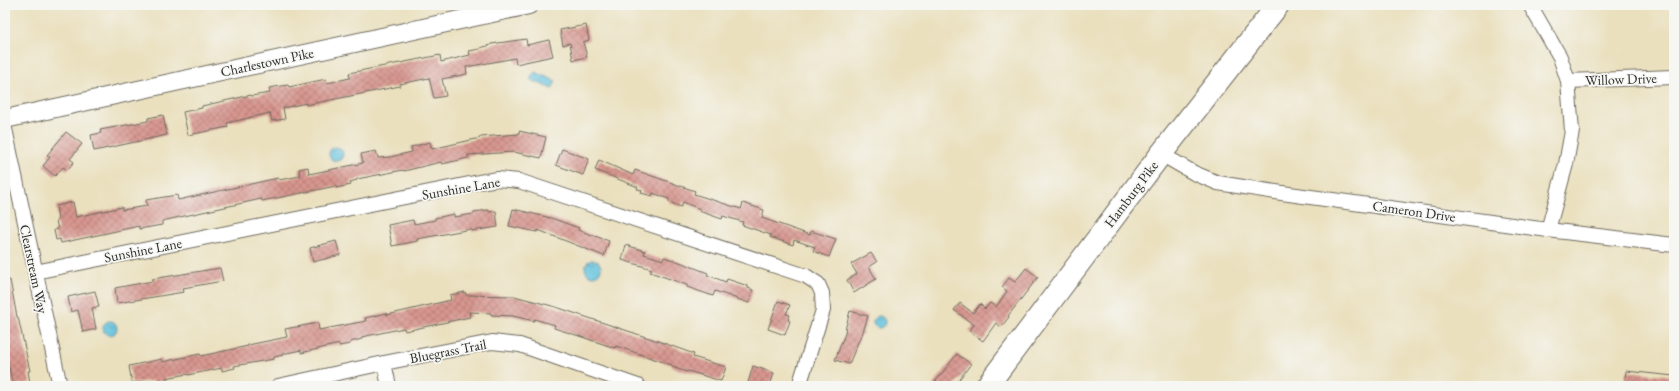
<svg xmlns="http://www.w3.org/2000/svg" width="1679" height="391" viewBox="0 0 1679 391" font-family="'EB Garamond',serif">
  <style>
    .water { fill: url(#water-ripples); stroke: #447684 }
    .building { fill: url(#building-cross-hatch) }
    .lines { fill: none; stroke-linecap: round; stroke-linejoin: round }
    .minor-casing { stroke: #6e6a5e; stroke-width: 16 }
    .tertiary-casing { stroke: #6e6a5e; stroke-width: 20 }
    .primary-casing { stroke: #6e6a5e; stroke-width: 24 }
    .minor { stroke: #fff; stroke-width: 14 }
    .tertiary { stroke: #fff; stroke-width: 18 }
    .primary { stroke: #fff; stroke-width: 22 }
    .labels { text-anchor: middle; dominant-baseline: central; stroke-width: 3.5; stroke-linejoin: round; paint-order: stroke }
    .street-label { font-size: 14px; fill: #2b2b2b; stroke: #f6f6f2 }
  </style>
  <defs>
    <pattern id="water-ripples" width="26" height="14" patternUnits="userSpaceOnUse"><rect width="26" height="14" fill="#5ec1dd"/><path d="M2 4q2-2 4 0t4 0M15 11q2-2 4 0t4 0" fill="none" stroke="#4e9db3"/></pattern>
    <pattern id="building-cross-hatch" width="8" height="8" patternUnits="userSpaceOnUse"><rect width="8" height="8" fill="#d8968f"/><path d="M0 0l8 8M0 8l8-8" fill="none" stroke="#af7b75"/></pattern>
  </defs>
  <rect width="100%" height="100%" fill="#f6f6f2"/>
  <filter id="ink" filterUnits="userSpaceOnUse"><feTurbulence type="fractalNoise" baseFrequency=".025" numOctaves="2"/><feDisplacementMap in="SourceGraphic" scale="8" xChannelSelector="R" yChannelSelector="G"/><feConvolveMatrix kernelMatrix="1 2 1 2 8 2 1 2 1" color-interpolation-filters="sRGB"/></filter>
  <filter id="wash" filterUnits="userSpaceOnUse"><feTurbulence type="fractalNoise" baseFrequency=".012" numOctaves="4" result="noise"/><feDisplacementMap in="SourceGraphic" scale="16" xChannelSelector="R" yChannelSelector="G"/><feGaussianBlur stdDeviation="0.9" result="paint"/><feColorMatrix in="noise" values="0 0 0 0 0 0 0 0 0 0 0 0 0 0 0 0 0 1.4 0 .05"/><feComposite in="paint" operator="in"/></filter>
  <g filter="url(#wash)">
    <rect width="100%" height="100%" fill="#eae0be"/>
    <g class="water">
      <polygon points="535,72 556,81 552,89 531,80 531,76"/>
      <circle cx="336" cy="154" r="7"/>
      <circle cx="593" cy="268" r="8"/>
      <circle cx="879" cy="322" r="6"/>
      <circle cx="110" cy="328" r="7"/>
    </g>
    <g id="blocks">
      <g class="building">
        <polygon points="586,25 589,40 583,42 587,57 573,60 570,43 563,45 560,30"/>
        <polygon points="526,39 527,45 549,40 553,56 516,64 515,58 466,67 467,74 442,79 446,96 434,98 429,78 400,84 400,86 306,105 306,103 283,108 285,119 272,121 270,113 227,123 228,127 188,135 183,112 202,108 202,106 251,95 251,96 270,93 269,88 288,85 289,87 326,79 327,83 350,78 349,73 420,59 440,55 441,62 470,55 469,51 480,49 480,48 491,45 491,44"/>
        <polygon points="163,115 167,135 94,151 91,135 101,133 100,130 148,121 148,118"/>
        <polygon points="519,131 546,137 541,158 514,152 468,155 468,158 442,164 441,162 404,171 403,170 357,179 357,180 350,182 351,185 336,188 336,186 262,201 261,199 162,221 162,225 139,229 139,226 61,243 60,239 56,240 54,230 58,229 56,221 58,219 56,206 73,202 76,217 122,207 122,210 147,206 146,200 177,195 178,200 278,178 279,180 300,176 299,169 308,167 309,174 363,163 361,154 376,151 378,158 390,157 412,152 411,147 430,142 432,149 480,138 480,137 519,134"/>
        <polygon points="66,132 82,144 70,159 74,162 67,170 63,167 55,176 43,166 50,157 47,155"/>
        <polygon points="562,149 589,159 583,175 556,165"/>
        <polygon points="599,160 633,175 635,170 695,191 694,194 741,209 743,203 764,210 762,218 810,235 811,231 836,239 829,257 813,251 815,247 794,240 793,245 770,237 771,235 742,225 743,222 723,216 722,219 699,211 700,209 683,202 681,207 669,202 669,199 653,193 652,196 641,193 642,190 637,189 638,187 595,170"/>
        <polygon points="513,209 551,218 579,228 578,230 609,241 604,256 538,230 537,232 509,226"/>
        <polygon points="489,210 489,212 496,211 498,227 471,231 471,229 417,239 418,241 392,246 388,225 413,220 414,224 435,220 435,218 454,214 454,217 474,214 474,212"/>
        <polygon points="336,241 340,255 313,262 310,248"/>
        <polygon points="626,245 645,251 644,254 663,260 664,257 677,261 708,273 707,275 726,282 727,279 748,286 748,288 753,290 749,303 715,291 713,296 687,287 687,285 650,272 652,269 622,260"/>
        <polygon points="871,253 877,262 869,267 876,279 854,293 847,280 857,274 851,264"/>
        <polygon points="220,268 223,281 183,288 184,292 117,303 115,288 153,281 152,279"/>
        <polygon points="1026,268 1038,277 1008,316 1009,317 1001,327 996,323 983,341 969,331 974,325 954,310 960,303 973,313 980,304 985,309 990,303 996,307 1007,291 1002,287 1009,278 1015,282"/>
        <polygon points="10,280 17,317 18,317 30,371 28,371 30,383 13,386 5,348 5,281"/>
        <polygon points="95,291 99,307 92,308 96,329 83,332 78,310 71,312 68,297"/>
        <polygon points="465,292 466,295 514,296 556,307 658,341 694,354 693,357 726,367 721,381 688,371 687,372 672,367 672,365 616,346 615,348 579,336 554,328 555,325 534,319 534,321 513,316 491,315 491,313 469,312 470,317 405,331 404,328 362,337 362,339 350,342 350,344 339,346 339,344 301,353 301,350 282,354 283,355 274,357 274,359 234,366 235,368 222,371 222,368 188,375 187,374 166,378 166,380 153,383 153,381 132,383 129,366 162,359 162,362 200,354 201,356 248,346 248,345 287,337 285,329 318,323 319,330 366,321 365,318 387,313 387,315 451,300 450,295"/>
        <polygon points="778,301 790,305 786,314 790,315 788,320 790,321 785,335 768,329"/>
        <polygon points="850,311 868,316 862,335 861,335 849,364 835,360 846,331 845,330"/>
        <polygon points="957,354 971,364 954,386 932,386"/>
        <polygon points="753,366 774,373 770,386 747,386"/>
        <polygon points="1626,371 1674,376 1674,386 1624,386"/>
      </g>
    </g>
  </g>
  <g filter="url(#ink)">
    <use href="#blocks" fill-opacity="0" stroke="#6e6a5e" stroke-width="1"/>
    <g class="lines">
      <g class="minor-casing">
        <g id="minor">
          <polyline points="1530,5 1560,57 1568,81 1572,131 1566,164 1548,230"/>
          <polyline points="1568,81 1674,77"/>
          <polyline points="5,129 60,386"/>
          <polyline points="1161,154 1194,173 1218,183 1282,193 1548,230 1674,245"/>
          <polyline points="35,272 479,182 498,179 519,181 806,276 818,284 822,293 823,310 799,386"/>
          <polyline points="384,363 389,386"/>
          <polyline points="278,386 384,363 492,342 520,345 638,386"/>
        </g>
      </g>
      <g class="tertiary-casing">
        <polyline id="tertiary" points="5,119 529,5"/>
      </g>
      <g class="primary-casing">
        <polyline id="primary" points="987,386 1161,154 1278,5"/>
      </g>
      <use href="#minor" class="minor"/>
      <use href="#tertiary" class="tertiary"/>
      <use href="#primary" class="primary"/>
    </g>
  </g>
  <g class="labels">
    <g class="street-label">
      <text transform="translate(267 62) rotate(-12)">Charlestown Pike</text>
      <text transform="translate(1621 79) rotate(-2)">Willow Drive</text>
      <text transform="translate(461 188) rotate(-10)">Sunshine Lane</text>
      <text transform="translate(1131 194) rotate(-53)">Hamburg Pike</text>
      <text transform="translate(1414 211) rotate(8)">Cameron Drive</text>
      <text transform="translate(143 250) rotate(-11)">Sunshine Lane</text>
      <text transform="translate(34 269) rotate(78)">Clearstream Way</text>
      <text transform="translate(448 351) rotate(-11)">Bluegrass Trail</text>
    </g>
  </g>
  <rect width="1679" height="391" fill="none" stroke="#f6f6f2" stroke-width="20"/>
</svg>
